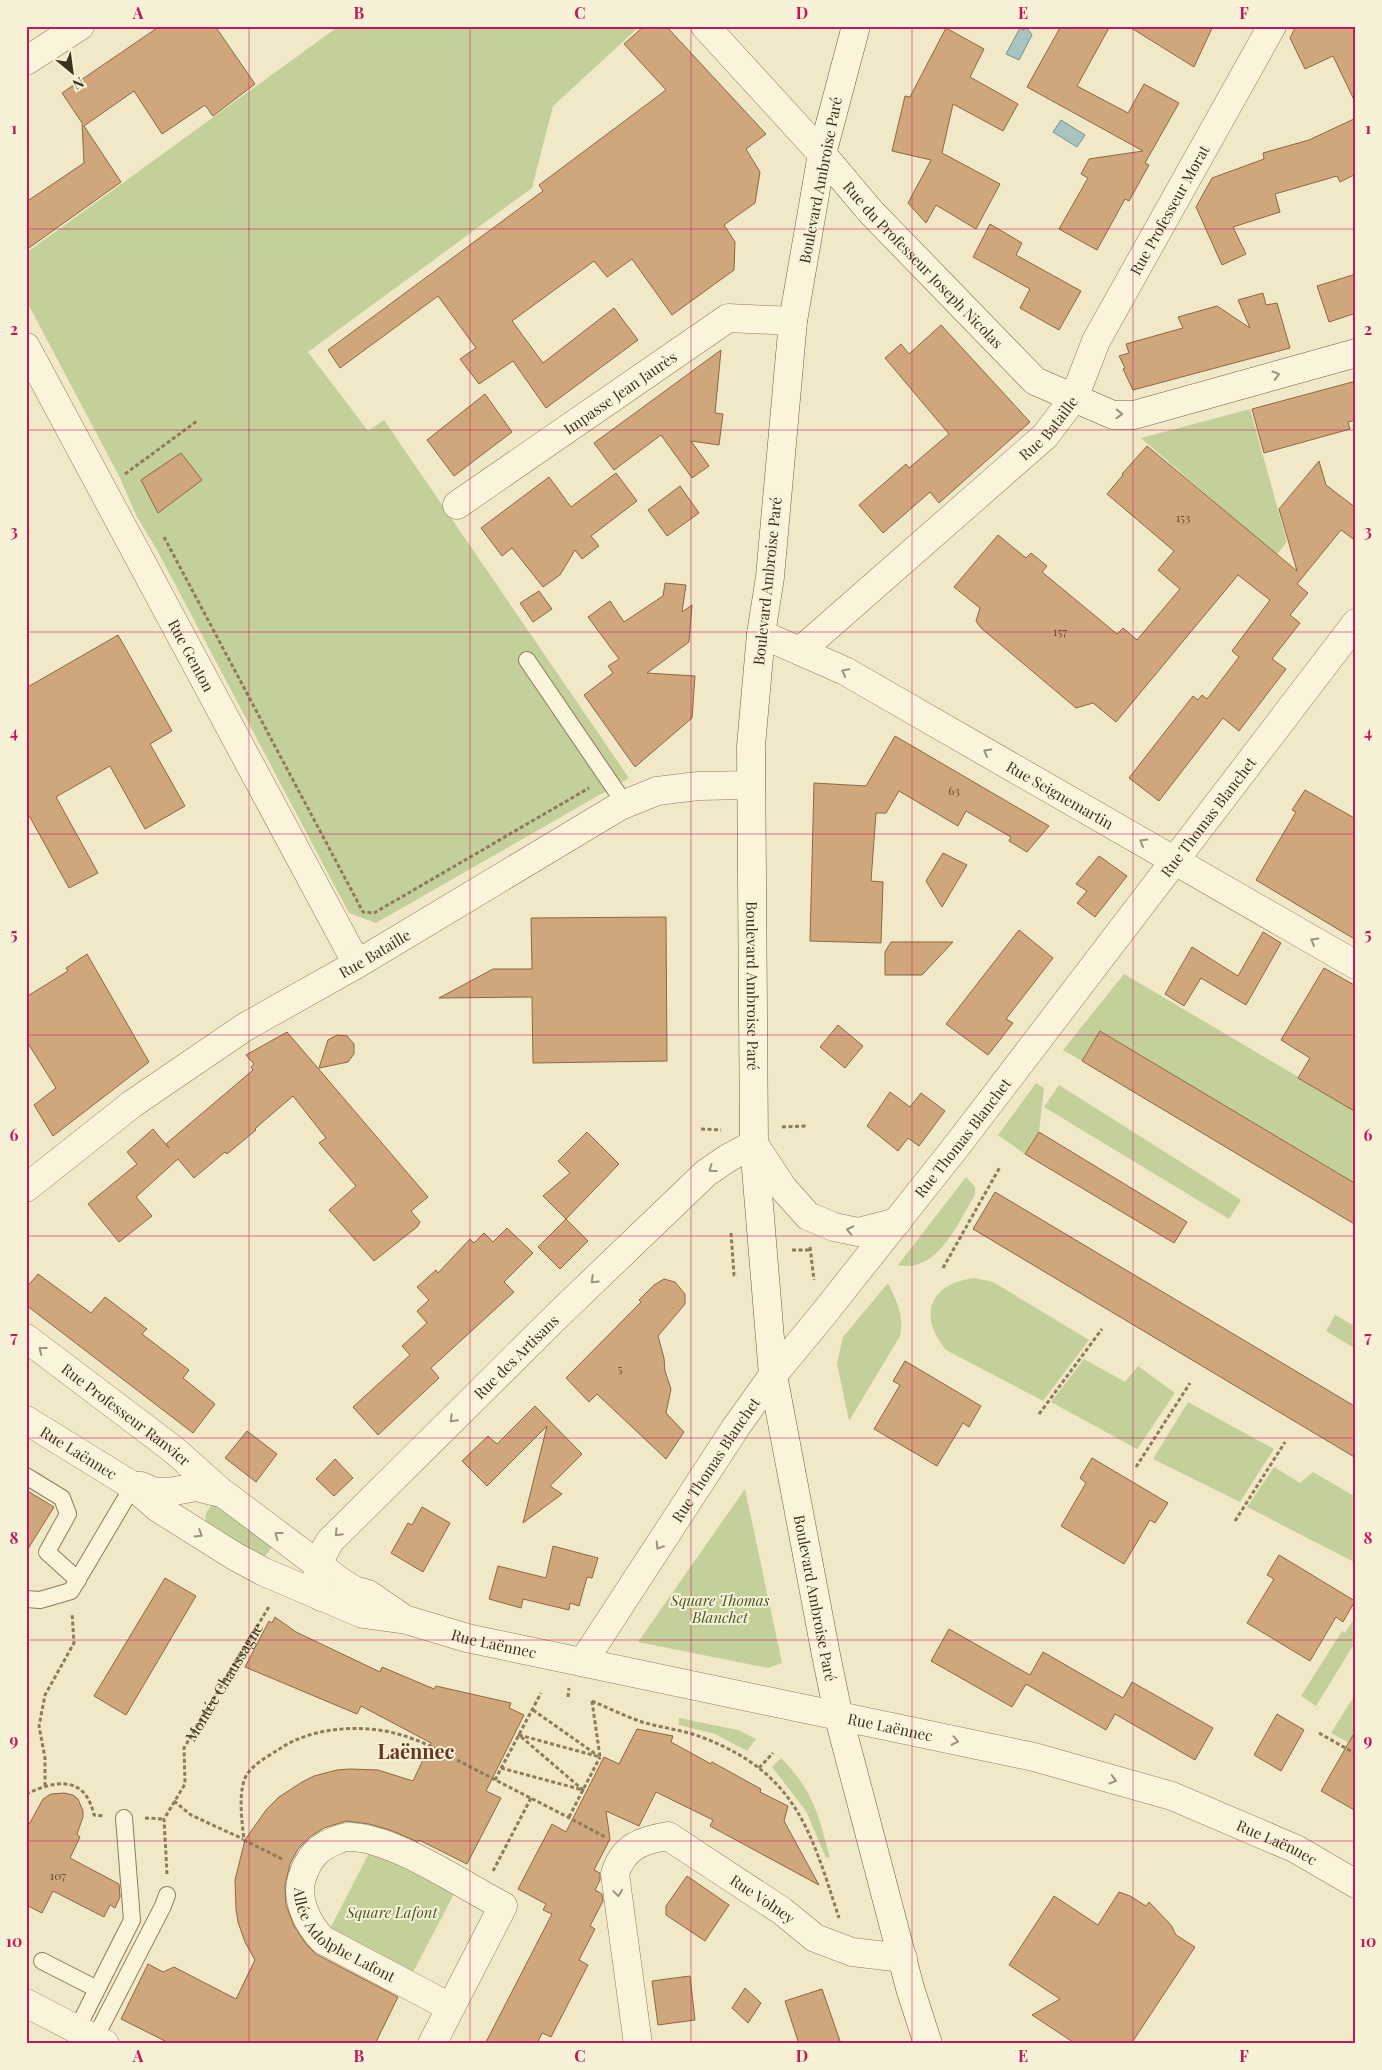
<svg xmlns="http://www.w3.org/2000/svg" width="1382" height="2070" viewBox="0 0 1382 2070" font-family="'Playfair Display',serif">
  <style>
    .green { fill: #c4d09a }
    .water { fill: #a9c4bf; stroke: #6e938e }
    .building { fill: #d0a77c; stroke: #8e6740 }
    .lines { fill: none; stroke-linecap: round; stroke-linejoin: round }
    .lane-casing { stroke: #8e7b5b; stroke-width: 18 }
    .street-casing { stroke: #8e7b5b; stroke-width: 29 }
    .secondary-casing { stroke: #705c3e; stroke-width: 29 }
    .path { stroke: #8e7b5b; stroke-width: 3; stroke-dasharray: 4 2.5; stroke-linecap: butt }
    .lane { stroke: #faf4db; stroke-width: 16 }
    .street { stroke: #faf4db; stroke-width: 28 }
    .secondary { stroke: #faf4db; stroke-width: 28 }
    .oneway { stroke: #9c927e }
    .grid { fill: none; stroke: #c2185b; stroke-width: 1; stroke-opacity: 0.55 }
    .labels { text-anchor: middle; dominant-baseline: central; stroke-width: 4; stroke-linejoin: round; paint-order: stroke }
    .number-label { font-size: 12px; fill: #624e37 }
    .street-label { font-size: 15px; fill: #3d3120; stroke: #f7f1d7 }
    .park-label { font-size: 15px; font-style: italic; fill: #485b25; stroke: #f7f1d7 }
    .district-label { font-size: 20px; font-weight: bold; fill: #6c351d; stroke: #f7f1d7 }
    .neatline { fill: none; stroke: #c2185b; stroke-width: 2 }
    .grid-label { font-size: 16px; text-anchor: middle; font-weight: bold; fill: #c2185b }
  </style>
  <rect width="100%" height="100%" fill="#f1e8c7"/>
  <g class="green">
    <polygon points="339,26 640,26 553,106 532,188 308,352 368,431 384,420 629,778 376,923 349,913 157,550 137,517 120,478 26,300 26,253"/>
    <polygon points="1250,409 1287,542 1273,559 1259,540 1141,438"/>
    <polygon points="1124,974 1356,1111 1356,1184 1101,1031 1082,1061 1063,1050"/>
    <polygon points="1036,1083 1044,1088 1039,1132 1025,1154 998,1135"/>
    <polygon points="1059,1085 1241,1200 1229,1219 1044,1107"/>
    <path d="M966,1177L975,1187V1195C958,1222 938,1274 898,1265Z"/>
    <path d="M975,1278L993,1282L1089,1340L1043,1401L946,1350C917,1315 930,1283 975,1278Z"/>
    <path d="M888,1283C896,1300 905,1317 900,1336L849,1421L837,1363L843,1337Z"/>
    <polygon points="1335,1315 1353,1325 1356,1320 1356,1349 1326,1331"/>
    <polygon points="1084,1359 1125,1382 1138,1366 1175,1393 1137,1449 1051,1402"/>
    <polygon points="1188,1402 1274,1449 1240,1502 1153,1459"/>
    <polygon points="1274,1467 1300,1483 1313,1472 1356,1497 1356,1563 1247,1507"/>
    <polygon points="745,1489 782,1663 768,1668 638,1642"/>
    <polygon points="218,1505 272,1547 260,1563 205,1522 206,1513 211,1506"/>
    <polygon points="1356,1616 1356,1641 1316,1706 1301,1696 1342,1631 1345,1633"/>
    <polygon points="1356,1693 1356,1747 1331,1733"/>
    <polygon points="679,1718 738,1730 756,1739 747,1751 715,1734 679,1725"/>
    <path d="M781,1758C814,1792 818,1814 830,1857L826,1858L806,1811L772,1767Z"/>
    <polygon points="370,1851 454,1894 413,1972 330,1929"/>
  </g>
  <g class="water">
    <polygon points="1020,28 1023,30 1027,28 1032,35 1019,60 1006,54"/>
    <polygon points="1061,120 1085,135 1077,147 1053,132"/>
  </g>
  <g class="building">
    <polygon points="160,26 215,26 255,84 213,116 205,105 162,134 134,91 84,126 121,182 26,250 26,202 84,163 82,123 62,93"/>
    <polygon points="644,26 666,26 766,134 746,149 760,172 755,203 724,225 735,242 734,270 672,315 632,259 607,277 594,261 512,321 543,363 614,308 638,340 546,408 513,361 479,384 460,359 476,348 438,296 340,368 328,350 543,191 539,185 666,90 624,44"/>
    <polygon points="1061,26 1110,26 1077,86 1128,113 1144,84 1179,103 1145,163 1149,165 1129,201 1125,199 1097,250 1059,229 1088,178 1081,174 1089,159 1143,151 1027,87"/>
    <polygon points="1128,26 1213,26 1194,67"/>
    <polygon points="1296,26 1356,26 1356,104 1333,56 1305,69 1290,38"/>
    <polygon points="946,28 984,49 970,77 1018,104 1003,131 953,104 942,153 1000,184 976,229 936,205 926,223 908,203 931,160 892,151 905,96 910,97"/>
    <polygon points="1356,118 1356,174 1340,182 1337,176 1275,194 1280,212 1233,227 1246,254 1222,265 1196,207 1212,178 1264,159 1263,153 1309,140"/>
    <polygon points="990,224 1022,243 1016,255 1081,291 1059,330 1020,308 1030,289 973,257"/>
    <polygon points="1356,274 1356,313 1329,322 1317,286"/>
    <polygon points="1263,293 1266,305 1277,303 1290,348 1133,390 1123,369 1125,368 1119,356 1129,353 1126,344 1183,328 1178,317 1217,306 1250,328 1238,300"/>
    <polygon points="941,325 1030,422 939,503 930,492 883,533 859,505 906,464 909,468 949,434 885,358 901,344 909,354"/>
    <polygon points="721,350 715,413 723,414 719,445 691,441 709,466 692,478 661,435 614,470 594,443"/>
    <polygon points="1356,381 1356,420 1348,422 1350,429 1264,453 1252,409"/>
    <polygon points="485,394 512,432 454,476 427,440"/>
    <polygon points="1147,446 1297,571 1279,509 1319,461 1326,485 1356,508 1356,541 1341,530 1297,584 1308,593 1290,615 1300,623 1272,659 1286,669 1239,731 1223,718 1159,801 1129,778 1193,696 1198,700 1202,695 1207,699 1239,657 1232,651 1270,600 1238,575 1116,722 1093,703 1076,708 981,628 976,621 980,608 954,587 998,535 1026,558 1031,553 1047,566 1042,572 1117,634 1123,628 1137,640 1180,589 1158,570 1174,551 1107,494 1123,475 1122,474"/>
    <polygon points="181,453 202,480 158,513 141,480"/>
    <polygon points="616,473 637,501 591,536 599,546 582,559 575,550 560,575 543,587 512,548 502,556 481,528 549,477 571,507"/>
    <polygon points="680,486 699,513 667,536 648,510"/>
    <polygon points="665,583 686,585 682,612 692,605 689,642 647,673 695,676 692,718 635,767 584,695 613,673 608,666 619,659 588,617 610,601 624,622 663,596"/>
    <polygon points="539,591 552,609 533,622 520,603"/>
    <polygon points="118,635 172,731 150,744 185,806 145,829 110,766 56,797 98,873 69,888 26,810 26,688"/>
    <polygon points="895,736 1049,826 1027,852 1009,841 1011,837 966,811 958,826 899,791 886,813 876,813 871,881 883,882 881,943 810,941 814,783 866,786"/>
    <polygon points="1305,790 1356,819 1356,940 1256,880 1296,812 1292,810"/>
    <polygon points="943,853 967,865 942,907 926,881"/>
    <polygon points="1099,856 1127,876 1095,917 1077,903 1087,891 1076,884"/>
    <polygon points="666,917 667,1061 533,1063 532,997 439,998 493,969 532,969 531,918"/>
    <polygon points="1019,930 1053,958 1006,1019 1013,1023 988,1055 946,1024"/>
    <polygon points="1263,932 1281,943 1246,1005 1201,978 1184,1006 1165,994 1192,947 1238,976"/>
    <polygon points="891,942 953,942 922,975 885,975 885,952"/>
    <polygon points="87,954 149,1062 53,1136 34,1105 56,1088 26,1040 26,997 68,971 66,968"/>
    <polygon points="1324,968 1356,986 1356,1112 1298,1078 1310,1058 1281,1040"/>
    <polygon points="838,1025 863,1046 845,1068 820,1047"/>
    <polygon points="1100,1031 1356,1184 1356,1225 1082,1061"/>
    <polygon points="287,1032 428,1197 411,1211 420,1222 417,1227 374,1261 329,1210 356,1186 319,1143 326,1138 293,1096 258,1126 255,1129 256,1130 227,1154 225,1152 194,1178 178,1159 136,1197 152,1216 119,1242 88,1204 137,1164 127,1152 153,1129 169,1148 166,1144 253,1070 251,1067 254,1064 246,1055"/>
    <polygon points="337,1035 347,1036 354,1044 354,1054 348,1062 319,1068 328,1040"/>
    <polygon points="890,1092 910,1107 921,1093 945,1111 919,1146 908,1138 898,1151 867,1126"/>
    <polygon points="587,1132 619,1164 566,1219 543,1196 570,1173 558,1161"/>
    <polygon points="1039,1132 1187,1222 1174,1243 1025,1154"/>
    <polygon points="995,1192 1356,1407 1356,1458 973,1229"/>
    <polygon points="566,1219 588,1241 560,1269 538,1247"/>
    <polygon points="507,1228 533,1253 504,1282 514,1292 431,1368 439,1378 378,1435 353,1407 410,1355 402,1346 427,1323 417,1311 429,1300 417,1287 436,1270 438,1273 470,1239 474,1243 484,1233 493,1242"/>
    <polygon points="38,1274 91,1313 105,1297 147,1329 142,1334 189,1370 183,1378 215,1404 193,1433 26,1305 26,1288"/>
    <polygon points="664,1279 675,1282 685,1294 685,1304 658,1336 664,1358 665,1371 671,1389 666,1413 684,1432 666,1459 597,1394 589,1402 566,1378 641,1302 639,1300 654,1285"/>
    <polygon points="905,1361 981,1406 969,1427 963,1423 937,1466 874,1429 900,1385 893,1381"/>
    <polygon points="535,1406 582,1454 550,1486 562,1494 523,1523 547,1426 487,1486 462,1461 488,1436 497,1444"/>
    <polygon points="247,1431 277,1454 256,1482 225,1458"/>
    <polygon points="1092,1458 1168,1503 1155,1523 1150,1520 1124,1564 1061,1526 1086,1483 1080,1478"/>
    <polygon points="335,1459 353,1478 334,1496 316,1479"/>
    <polygon points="26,1490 54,1507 26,1552"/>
    <polygon points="422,1507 450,1523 423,1572 391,1553 408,1523 412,1525"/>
    <polygon points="553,1546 598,1558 592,1578 587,1577 579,1606 570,1603 569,1610 523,1599 521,1608 489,1599 498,1566 546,1578"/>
    <polygon points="1279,1555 1355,1601 1343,1622 1336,1617 1310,1661 1247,1623 1274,1579 1267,1575"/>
    <polygon points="165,1578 196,1596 126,1715 94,1696"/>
    <polygon points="275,1617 296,1632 380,1672 382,1667 434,1689 436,1686 511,1703 509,1708 524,1715 486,1791 501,1798 467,1864 419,1840 418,1842 390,1830 369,1824 346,1821 324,1828 310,1837 298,1849 290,1864 285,1886 286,1905 294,1926 306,1944 316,1954 398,1997 375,2044 171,2044 121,2019 148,1964 163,1972 174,1967 236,1999 255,1960 245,1942 238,1922 236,1909 235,1880 245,1840 266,1810 279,1797 302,1782 314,1776 337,1770 350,1769 378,1770 413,1781 431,1743 361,1706 357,1714 245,1667 269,1621 272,1623"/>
    <polygon points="949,1629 1030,1675 1043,1652 1123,1698 1132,1682 1213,1728 1195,1760 1115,1714 1106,1730 1026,1684 1012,1707 931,1661"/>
    <polygon points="1277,1714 1304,1730 1281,1771 1254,1755"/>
    <polygon points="637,1729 673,1736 671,1742 711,1764 712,1762 761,1789 760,1792 788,1806 784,1821 819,1885 710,1826 713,1820 656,1792 639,1826 606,1811 610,1839 594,1870 600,1873 600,1880 595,1890 602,1894 603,1901 590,1926 595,1929 579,1960 588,1965 551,2037 542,2033 537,2044 485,2044 552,1914 543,1910 546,1904 518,1889 552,1824 566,1832 604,1757 619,1764"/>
    <polygon points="1356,1730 1356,1811 1321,1791"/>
    <polygon points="64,1793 73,1795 78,1799 83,1811 83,1817 77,1834 80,1837 70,1858 119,1884 120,1897 115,1908 110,1905 104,1917 53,1891 42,1913 26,1905 26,1830 43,1799 51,1794"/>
    <polygon points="687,1876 729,1905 705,1941 666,1915 666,1906"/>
    <polygon points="1119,1892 1130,1896 1146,1906 1149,1902 1171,1925 1176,1935 1195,1947 1131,2044 1076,2044 1032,2015 1060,1999 1009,1965 1054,1896 1098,1925"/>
    <polygon points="690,1976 695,2020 658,2025 652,1981"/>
    <polygon points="745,1988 761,2003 748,2023 732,2008"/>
    <polygon points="822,1989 841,2044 799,2044 785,2001"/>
  </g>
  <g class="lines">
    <g class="lane-casing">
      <g id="lane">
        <polyline points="527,660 625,804"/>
        <polyline points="26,1476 62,1498 68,1514 47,1552 78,1580"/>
        <polyline points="26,1599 40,1600 71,1591 133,1486"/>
        <polyline points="42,1961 97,1989"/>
        <polyline points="77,2029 132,1920 124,1818"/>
        <polyline points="95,2038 163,1906 167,1895"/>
      </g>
    </g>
    <g class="street-casing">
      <g id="street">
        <polyline points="705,26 822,154"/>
        <polyline points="26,61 80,26"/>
        <path id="s2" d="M26,347L357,964"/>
        <path id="s3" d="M457,505L728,318L793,321"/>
        <path id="s4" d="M761,634L845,671L1356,965"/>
        <path id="s5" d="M800,651L1045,436L1074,398L1096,341L1272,26"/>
        <path id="s6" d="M26,1188L132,1104L245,1027L357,964L620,806L657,791L698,786L751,785"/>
        <path id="s7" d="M26,1338L174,1450L221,1492"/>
        <path id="s8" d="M26,1420L133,1486L158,1508L236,1557L264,1572L363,1614L407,1620L467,1638L1034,1757L1172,1796L1296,1849L1356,1884"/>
        <polyline points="133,1486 141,1486 155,1492 169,1492 196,1487 224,1494 341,1582 354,1590 368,1594 400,1616"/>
        <path id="s9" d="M321,1597C314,1570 317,1564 330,1541L561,1312L706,1173L728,1158L754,1144L783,1188L808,1216L834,1227L858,1232L897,1222"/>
        <path id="s10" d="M583,1662L736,1427L773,1375L821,1317L959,1143L1356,623"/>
        <polyline points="26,2003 105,2044"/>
        <path id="s11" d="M432,2044L503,1906C464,1886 390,1835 347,1837C344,1837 340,1839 337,1840C318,1847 308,1858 302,1878C295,1899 308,1925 323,1940L450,2007"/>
        <path id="s12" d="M638,2044L615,1874C623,1847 642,1840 668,1836L782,1911L815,1938L852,1952L903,1958"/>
      </g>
    </g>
    <g class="secondary-casing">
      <g id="secondary">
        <path id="s13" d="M856,26L822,154L793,321L770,577L761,634L751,746L754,1144L773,1375L826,1655L839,1718L863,1809L910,1988L928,2044"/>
        <path id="s14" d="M822,154L871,212L1035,381L1113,415H1134L1356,353"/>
      </g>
    </g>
    <g class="path">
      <polyline points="125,474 197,421"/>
      <polyline points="164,537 363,912 374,913 589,788"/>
      <polyline points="782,1127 806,1126"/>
      <polyline points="701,1129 721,1130"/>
      <polyline points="731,1233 734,1275 737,1277"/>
      <polyline points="810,1247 814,1280"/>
      <polyline points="792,1250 810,1250"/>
      <polyline points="943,1268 1000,1167"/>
      <polyline points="1039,1414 1102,1329"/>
      <polyline points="1136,1467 1190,1383"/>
      <polyline points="1235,1521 1285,1442"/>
      <polyline points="568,1697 569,1688"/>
      <path d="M592,1701C608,1708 625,1716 642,1722C662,1728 684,1730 704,1738C797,1774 811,1832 839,1918"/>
      <polyline points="592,1701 600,1757"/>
      <polyline points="533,1710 597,1755"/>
      <polyline points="1319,1733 1356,1754"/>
      <polyline points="501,1768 583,1790 519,1735 600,1757"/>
      <polyline points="759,1768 773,1753"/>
      <polyline points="495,1780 541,1693"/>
      <polyline points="45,1786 45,1758 39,1726 45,1695 74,1643 72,1613"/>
      <path d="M26,1794C56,1780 85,1775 94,1815L104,1816"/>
      <polyline points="174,1801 191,1815 243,1839"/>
      <polyline points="569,1817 600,1757"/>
      <polyline points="145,1818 164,1819"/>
      <path d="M282,1859L244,1840C242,1822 237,1787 248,1773C255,1763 270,1755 281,1748C313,1727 361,1724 398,1734C428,1742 456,1760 484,1774C524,1795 565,1815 605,1837"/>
      <polyline points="493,1871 531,1798"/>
      <path id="s1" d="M167,1874L164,1819L185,1784L184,1748L270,1605"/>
    </g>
    <use href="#lane" class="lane"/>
    <use href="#street" class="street"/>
    <use href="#secondary" class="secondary"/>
  </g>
  <defs><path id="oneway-chevron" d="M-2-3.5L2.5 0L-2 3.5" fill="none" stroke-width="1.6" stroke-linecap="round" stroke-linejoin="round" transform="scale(1.25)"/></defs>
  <g class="oneway">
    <use href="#oneway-chevron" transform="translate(1276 375) rotate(-15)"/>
    <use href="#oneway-chevron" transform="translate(1119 414) rotate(2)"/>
    <use href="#oneway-chevron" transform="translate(845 672) rotate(-153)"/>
    <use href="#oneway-chevron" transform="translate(987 752) rotate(-150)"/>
    <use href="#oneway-chevron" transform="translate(1143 842) rotate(-150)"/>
    <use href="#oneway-chevron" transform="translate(1314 941) rotate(-150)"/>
    <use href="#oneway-chevron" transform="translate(712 1169) rotate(144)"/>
    <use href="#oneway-chevron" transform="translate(850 1230) rotate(-168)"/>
    <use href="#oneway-chevron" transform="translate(594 1280) rotate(136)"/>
    <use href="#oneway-chevron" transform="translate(42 1350) rotate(-142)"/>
    <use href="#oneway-chevron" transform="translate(453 1419) rotate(135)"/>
    <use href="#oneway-chevron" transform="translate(338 1533) rotate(134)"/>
    <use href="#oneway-chevron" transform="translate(199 1534) rotate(32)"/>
    <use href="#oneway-chevron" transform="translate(278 1535) rotate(-143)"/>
    <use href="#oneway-chevron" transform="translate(659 1546) rotate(123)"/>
    <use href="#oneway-chevron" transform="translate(955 1741) rotate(12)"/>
    <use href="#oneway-chevron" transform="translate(1113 1780) rotate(16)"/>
    <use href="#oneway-chevron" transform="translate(618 1893) rotate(82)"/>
  </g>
  <path class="grid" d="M249,26V2044M470,26V2044M691,26V2044M912,26V2044M1133,26V2044M26,229H1356M26,430H1356M26,632H1356M26,834H1356M26,1035H1356M26,1236H1356M26,1438H1356M26,1640H1356M26,1841H1356"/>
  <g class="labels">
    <g class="number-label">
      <text x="1183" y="517">153</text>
      <text x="1060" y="631">157</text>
      <text x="954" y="790">63</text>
      <text x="620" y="1368">5</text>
      <text x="58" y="1875">107</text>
    </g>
    <g class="street-label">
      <text transform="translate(820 180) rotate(-79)">Boulevard Ambroise Paré</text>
      <text stroke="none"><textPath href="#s5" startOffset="585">Rue Professeur Morat</textPath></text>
      <text stroke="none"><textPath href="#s14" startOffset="150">Rue du Professeur Joseph Nicolas</textPath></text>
      <text stroke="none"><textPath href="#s3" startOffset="198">Impasse Jean Jaurès</textPath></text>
      <text stroke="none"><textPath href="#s5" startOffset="334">Rue Bataille</textPath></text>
      <text transform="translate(767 581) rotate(-84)">Boulevard Ambroise Paré</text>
      <text stroke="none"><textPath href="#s2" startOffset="350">Rue Genton</textPath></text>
      <text stroke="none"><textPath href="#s4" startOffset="340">Rue Seignemartin</textPath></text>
      <text stroke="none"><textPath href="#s10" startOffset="1052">Rue Thomas Blanchet</textPath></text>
      <text stroke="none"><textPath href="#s6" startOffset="421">Rue Bataille</textPath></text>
      <text stroke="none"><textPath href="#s13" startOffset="969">Boulevard Ambroise Paré</textPath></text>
      <text stroke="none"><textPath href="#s10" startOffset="648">Rue Thomas Blanchet</textPath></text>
      <text stroke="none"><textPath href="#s9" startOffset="321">Rue des Artisans</textPath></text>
      <text stroke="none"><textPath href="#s7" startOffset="126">Rue Professeur Ranvier</textPath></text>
      <text stroke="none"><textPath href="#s8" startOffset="62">Rue Laënnec</textPath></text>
      <text stroke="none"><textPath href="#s10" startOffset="242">Rue Thomas Blanchet</textPath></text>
      <text stroke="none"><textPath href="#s13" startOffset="1586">Boulevard Ambroise Paré</textPath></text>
      <text stroke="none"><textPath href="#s8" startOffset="525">Rue Laënnec</textPath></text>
      <text stroke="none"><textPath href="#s1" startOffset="209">Montée Chaussagne</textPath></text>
      <text stroke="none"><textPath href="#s8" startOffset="930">Rue Laënnec</textPath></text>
      <text stroke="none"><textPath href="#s8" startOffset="1335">Rue Laënnec</textPath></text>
      <text stroke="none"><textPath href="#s12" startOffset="355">Rue Volney</textPath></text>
      <text stroke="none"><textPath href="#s11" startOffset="471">Allée Adolphe Lafont</textPath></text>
    </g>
    <g class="park-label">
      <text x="720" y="1600">Square Thomas<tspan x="720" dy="17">Blanchet</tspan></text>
      <text x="392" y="1912">Square Lafont</text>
    </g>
    <g class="district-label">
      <text x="416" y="1750">Laënnec</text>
    </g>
  </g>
  <rect width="1382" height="2070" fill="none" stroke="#f7f1d7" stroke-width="55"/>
  <g transform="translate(72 72) rotate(151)" stroke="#f7f1d7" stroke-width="4" paint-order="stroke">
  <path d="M0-4L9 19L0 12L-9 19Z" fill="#3d3120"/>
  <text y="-8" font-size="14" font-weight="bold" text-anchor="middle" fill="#3d3120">N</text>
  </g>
  <rect x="28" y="28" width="1326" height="2014" class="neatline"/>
  <g class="grid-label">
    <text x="138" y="19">A</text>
    <text x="359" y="19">B</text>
    <text x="580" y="19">C</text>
    <text x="802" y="19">D</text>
    <text x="1023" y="19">E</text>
    <text x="1244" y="19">F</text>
    <text x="14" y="134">1</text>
    <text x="1368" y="134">1</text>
    <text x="14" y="335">2</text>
    <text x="1368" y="335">2</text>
    <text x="14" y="537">3</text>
    <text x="1368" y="537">3</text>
    <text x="14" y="738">4</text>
    <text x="1368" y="738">4</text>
    <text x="14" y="940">5</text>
    <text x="1368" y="940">5</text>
    <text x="14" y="1141">6</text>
    <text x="1368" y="1141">6</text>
    <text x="14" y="1343">7</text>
    <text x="1368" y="1343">7</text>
    <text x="14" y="1544">8</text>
    <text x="1368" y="1544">8</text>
    <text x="14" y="1746">9</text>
    <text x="1368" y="1746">9</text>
    <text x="14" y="1947">10</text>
    <text x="1368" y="1947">10</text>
    <text x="138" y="2062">A</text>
    <text x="359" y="2062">B</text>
    <text x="580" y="2062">C</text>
    <text x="802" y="2062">D</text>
    <text x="1023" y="2062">E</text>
    <text x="1244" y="2062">F</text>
  </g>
</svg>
